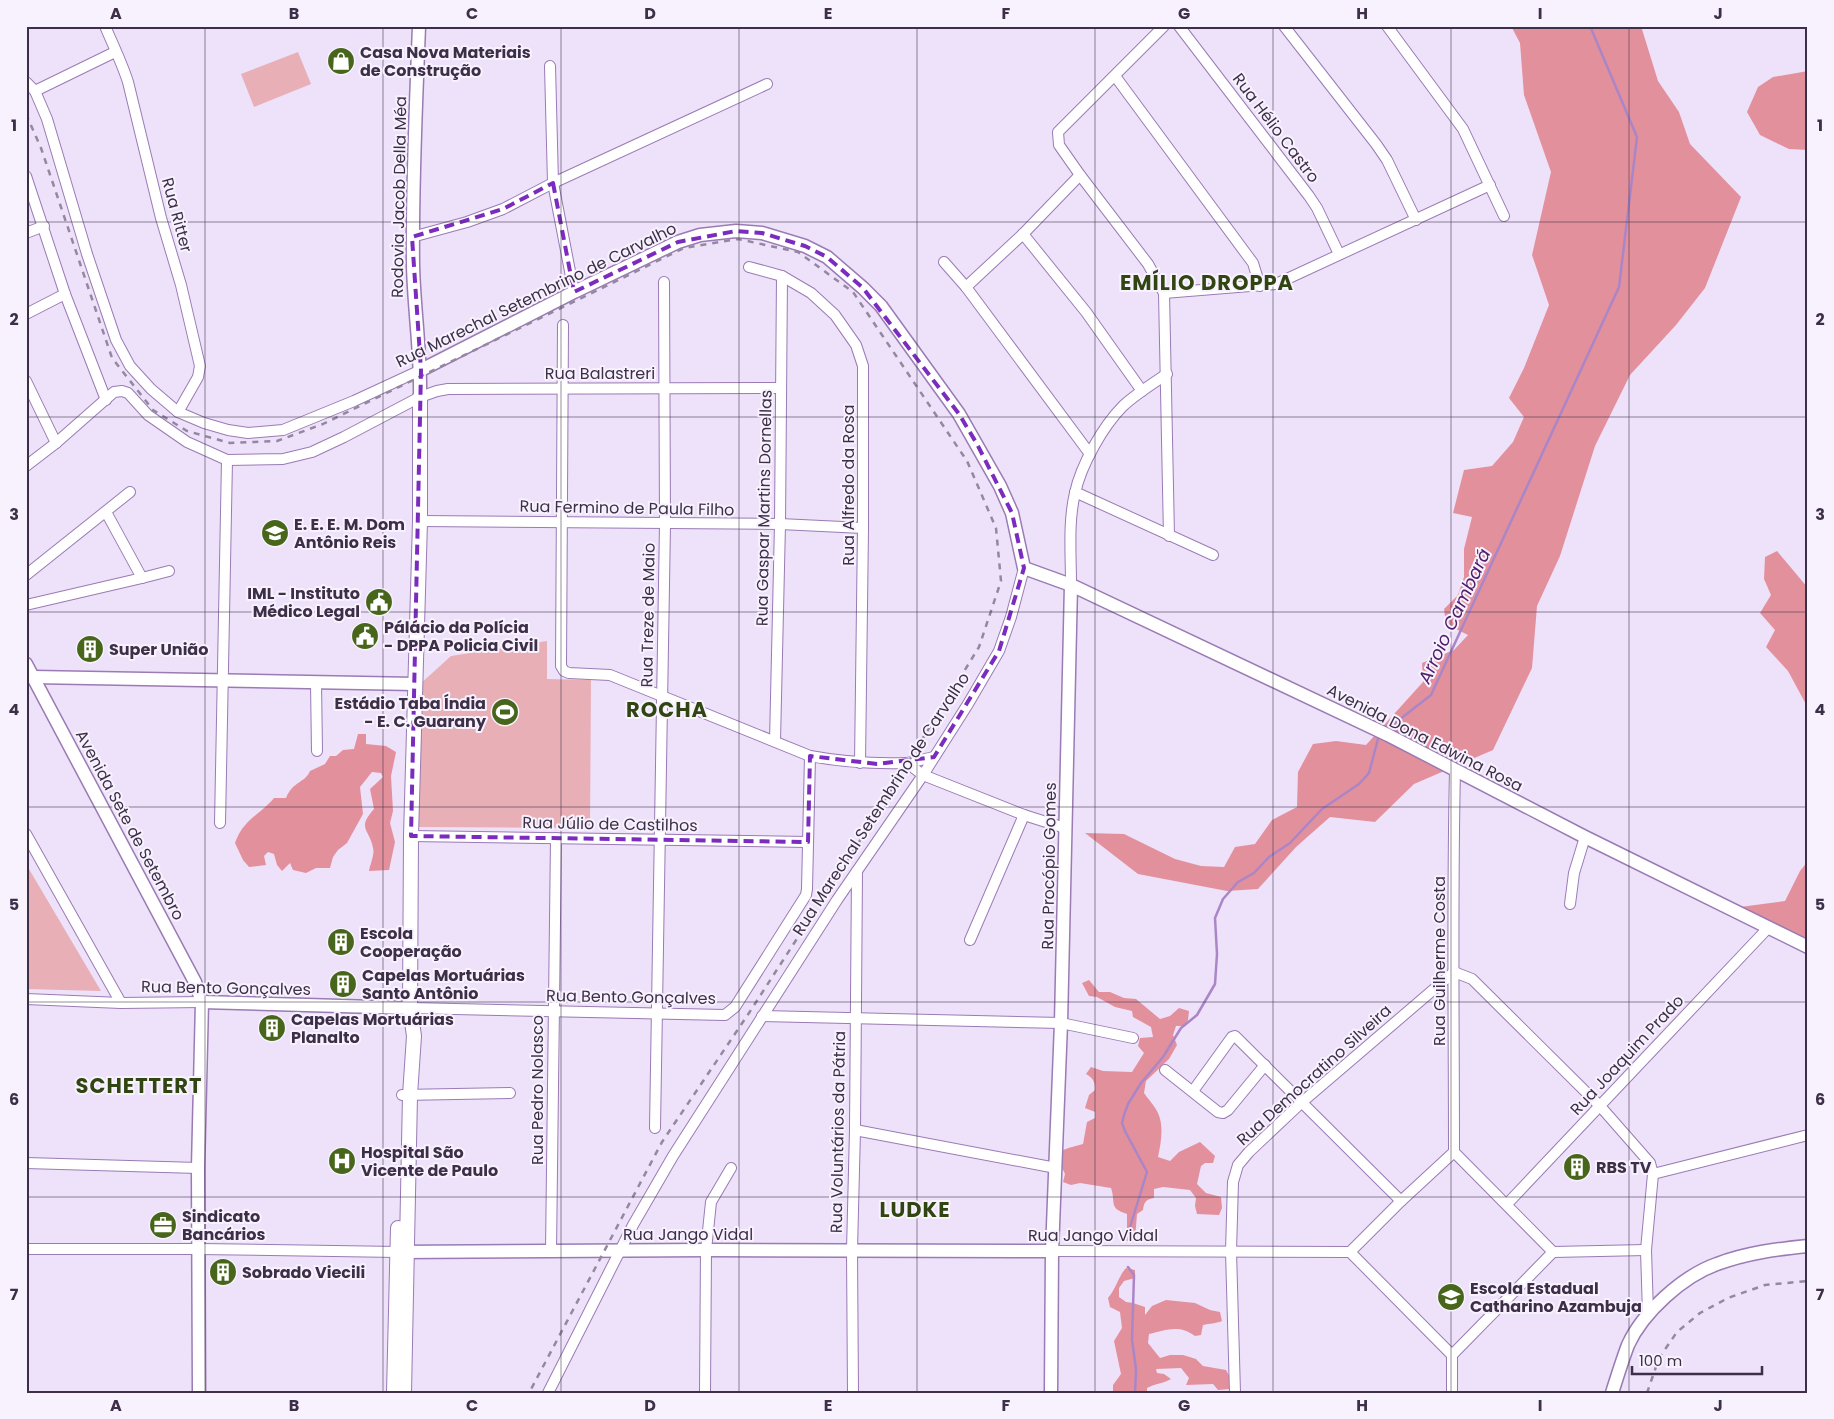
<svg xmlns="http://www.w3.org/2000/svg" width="1834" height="1419" viewBox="0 0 1834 1419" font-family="Poppins,sans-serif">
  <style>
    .green { fill: #e8afb7 }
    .forest { fill: #e3909d }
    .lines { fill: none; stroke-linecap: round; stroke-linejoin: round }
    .stream { stroke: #aa86c7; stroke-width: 2.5 }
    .minor-casing { stroke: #9a7bb4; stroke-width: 12 }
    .tertiary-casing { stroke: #9a7bb4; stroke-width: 15 }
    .secondary-casing { stroke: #9a7bb4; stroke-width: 16 }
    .minor { stroke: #fff; stroke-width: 10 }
    .tertiary { stroke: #fff; stroke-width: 12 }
    .secondary { stroke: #fff; stroke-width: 14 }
    .rail { stroke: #9487a0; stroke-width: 2.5; stroke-dasharray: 6 6; stroke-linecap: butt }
    .marked { fill: none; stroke: #7b2cbf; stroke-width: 4; stroke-dasharray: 10 6; stroke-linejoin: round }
    .grid { fill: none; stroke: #3c2f47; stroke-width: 1; stroke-opacity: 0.55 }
    .labels { text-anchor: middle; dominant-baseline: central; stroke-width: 4; stroke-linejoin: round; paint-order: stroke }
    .poi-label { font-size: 16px; font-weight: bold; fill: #3c2f47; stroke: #f8f2fe; text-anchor: start }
    .street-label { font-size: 16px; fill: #3c2f47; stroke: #f8f2fe }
    .water-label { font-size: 18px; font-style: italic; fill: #50206e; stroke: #f8f2fe }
    .district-label { font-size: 21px; font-weight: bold; letter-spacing: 1px; fill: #304512; stroke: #f8f2fe }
    .neatline { fill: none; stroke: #3c2f47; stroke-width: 2 }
    .grid-label { font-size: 16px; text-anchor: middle; font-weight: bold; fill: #3c2f47 }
  </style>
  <rect width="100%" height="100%" fill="#eee1fa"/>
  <g class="green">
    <polygon points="298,52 311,84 254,107 241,74"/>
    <polygon points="547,641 547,679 591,680 590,828 417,827 419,685 451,656"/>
    <polygon points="26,864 101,991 26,989"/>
  </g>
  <g class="forest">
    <polygon points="1511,26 1641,26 1658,81 1679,112 1690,144 1741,197 1705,288 1676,325 1630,375 1595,446 1560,556 1537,606 1532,668 1493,750 1414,784 1375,822 1330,817 1296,847 1258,889 1227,891 1138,874 1085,833 1124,834 1175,859 1201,866 1224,867 1235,847 1255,844 1272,820 1297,807 1298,772 1313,744 1336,741 1366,745 1423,682 1422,663 1454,650 1468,635 1446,624 1444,609 1458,595 1464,577 1464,549 1472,517 1453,513 1464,470 1492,466 1513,442 1524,417 1509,398 1524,368 1549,305 1532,255 1551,172 1524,95 1520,43"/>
    <polygon points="1808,71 1808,150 1789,149 1760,135 1747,112 1758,87 1773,77"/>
    <polygon points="1777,551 1808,588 1808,708 1788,671 1766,647 1775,630 1760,613 1771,595 1764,579 1765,557"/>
    <path d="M358,734H366V744L386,746L396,752L391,776L393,811L390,823L395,842L389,870L369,871C370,865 375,854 373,848C370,829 356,829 374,809L370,789L383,777L381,773L372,772L360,787L363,814L347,843L338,850L333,857L330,868H316L306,873L293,870L290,863L282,871L277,865L274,854L268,852L264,856L266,865L249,867L243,860L235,843C244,818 259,816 274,798H286C293,781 305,783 310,771L325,764L330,756H336L343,750L354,749Z"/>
    <polygon points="1808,861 1808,939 1740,907 1785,901 1800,871"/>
    <path d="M1089,980L1099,992H1110L1124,998L1136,999L1160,1019L1170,1016L1179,1008L1189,1011L1188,1020L1185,1026H1176L1173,1035L1177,1045L1169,1059L1146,1081L1144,1093C1148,1099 1155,1106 1158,1113C1164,1126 1161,1143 1158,1157L1170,1161L1179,1152L1200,1142L1215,1156L1213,1163H1205L1201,1166L1197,1184L1206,1193L1221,1197L1222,1208L1219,1215L1197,1214L1195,1206L1196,1198L1190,1190L1163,1187L1154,1189V1198C1146,1199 1144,1202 1143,1210L1137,1214L1135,1239L1132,1243L1125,1240L1120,1236L1127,1230V1214C1108,1208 1116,1202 1111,1188L1080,1183L1071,1185L1063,1182L1065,1174C1052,1149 1062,1150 1083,1144L1087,1122L1095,1118V1112L1085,1108L1089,1095L1095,1090C1095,1081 1093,1078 1086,1074L1091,1067L1103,1071L1132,1072L1144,1053L1138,1046L1140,1038L1153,1037L1151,1027L1133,1017L1132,1011L1115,1007L1097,997L1089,996L1082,983Z"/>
    <path d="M1126,1268L1135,1270V1278L1124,1281L1119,1288V1297L1126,1302L1133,1303L1145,1307V1315L1152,1306L1166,1300L1195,1303L1210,1310L1220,1312L1222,1321C1215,1324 1210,1323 1203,1325L1201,1335L1195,1336C1179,1324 1166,1330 1149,1334L1148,1343L1160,1358L1170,1355H1183L1196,1359L1203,1366L1226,1370L1230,1377L1229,1389L1218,1390L1213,1384L1186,1385L1189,1378L1181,1368L1156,1369L1157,1373L1164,1374L1171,1379C1163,1384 1156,1383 1147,1388V1393H1113V1385L1121,1374L1114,1341L1122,1328L1120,1312L1110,1307L1108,1298C1116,1289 1118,1277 1126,1268Z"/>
  </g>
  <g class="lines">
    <g class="stream">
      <polyline points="1386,730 1431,695 1619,287 1637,137 1590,26"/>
      <polyline points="1127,1237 1147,1172 1125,1131 1122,1123 1124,1115 1128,1104 1141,1083 1163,1057 1181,1028 1197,1015 1215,984 1217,954 1215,918 1223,899 1238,882 1254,873 1269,857 1290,843 1322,809 1359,784 1369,773 1379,735"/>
      <polyline points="1128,1267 1134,1275 1132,1340 1136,1369 1135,1393"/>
    </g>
    <g class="minor-casing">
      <g id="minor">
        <path d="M105,26C113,45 122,63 128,82L161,218L181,285L200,366L198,377L178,412"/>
        <polyline points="1164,26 1058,132 1059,145 1080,175 1148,264 1164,293 1169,536"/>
        <polyline points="1179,26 1309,196 1317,208 1339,254"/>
        <polyline points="1284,26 1376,144 1387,160 1416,220"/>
        <polyline points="1387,26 1463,129 1504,216"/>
        <polyline points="550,66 553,183 574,292"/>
        <polyline points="1115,76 1247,255 1253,263 1260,286"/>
        <polyline points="26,82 35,91 47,119 87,254 116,340 130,366 151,389 178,412 204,423 228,430 248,433 283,430 354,401 421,370"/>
        <polyline points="35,91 115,52"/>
        <polyline points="26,176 65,294 106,400"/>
        <polyline points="26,233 44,226"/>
        <polyline points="1023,234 1086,312 1142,391"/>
        <polyline points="412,237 467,222 503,209 553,183 767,84"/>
        <polyline points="944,262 966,287 1090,454"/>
        <polyline points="749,267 782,276 811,293 835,315 856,345 863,366 863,528 860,763"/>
        <polyline points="966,287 1023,234 1080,175"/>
        <polyline points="1164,293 1276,284 1490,185"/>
        <polyline points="26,314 65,294"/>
        <path d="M563,325L561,666L564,671L569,673L610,675L810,756C842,762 874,764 907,763L923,775L1024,815L1065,828"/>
        <polyline points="26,381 56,443"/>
        <polyline points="26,466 56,443 114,392 122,391 128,393 148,415 187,442 227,460 283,459 312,452 344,437 420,397 437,391 448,389 781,388"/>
        <polyline points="1075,492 1213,555"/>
        <polyline points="420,521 780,524 863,528"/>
        <polyline points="26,575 130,492"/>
        <polyline points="142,578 169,571"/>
        <path d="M1071,585C1071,554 1068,522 1075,493C1081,465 1103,426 1123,406C1136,394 1152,384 1167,374"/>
        <polyline points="26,605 142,578 106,512"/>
        <polyline points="316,683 317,751"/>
        <polyline points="775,741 780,524 782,276"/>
        <polyline points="907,763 934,757"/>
        <polyline points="220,823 227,460"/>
        <polyline points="26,834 121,1003"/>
        <polyline points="411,836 808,842"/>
        <polyline points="1570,904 1574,873 1585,837"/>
        <polyline points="970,940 1024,815"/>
        <polyline points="26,999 121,1003 202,1002"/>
        <polyline points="410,1008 725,1015 735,1007 806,895 807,889 810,756"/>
        <polyline points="762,1016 1061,1023 1133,1038"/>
        <polyline points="1165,1070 1218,1112 1223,1113 1228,1110 1265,1065"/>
        <polyline points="1193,1091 1232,1037 1235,1036 1401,1201"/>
        <polyline points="402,1095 510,1093"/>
        <polyline points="655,1128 665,524 664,282"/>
        <polyline points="855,1130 1056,1168"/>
        <path d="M1454,1152L1401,1201L1350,1252L1452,1355L1553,1252L1454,1152C1454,1025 1452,898 1455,771"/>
        <polyline points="26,1163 198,1168"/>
        <polyline points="1653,1174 1808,1135"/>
        <polyline points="1507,1204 1769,927"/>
        <polyline points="26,1249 198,1249 398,1252"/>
        <polyline points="1052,1251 1350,1252"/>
        <polyline points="551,1252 556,838"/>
        <polyline points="1553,1252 1646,1250"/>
        <polyline points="1452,1355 1452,1393"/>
        <polyline points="548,1393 633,1225 673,1156 837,900 923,775 968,704 999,651 1011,617 1024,568"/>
        <polyline points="705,1393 706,1250 711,1202 731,1168"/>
        <polyline points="853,1393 852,1250 855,1130 857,871"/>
        <polyline points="1235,1393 1231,1251 1233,1182 1238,1165 1249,1152 1301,1103 1454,972 1472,979 1600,1106 1650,1163 1653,1174 1646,1250 1648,1313"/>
      </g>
    </g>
    <g class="tertiary-casing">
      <g id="tertiary">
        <path d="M419,26C416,106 412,185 413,265C414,309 421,353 420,397"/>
        <polyline points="421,370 574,292 678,242 700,235 736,231 762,233 805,246 827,257 863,288 881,306 959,414 1000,486 1012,513 1024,568 1071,585 1388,735 1585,837 1808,947"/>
        <polyline points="26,664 195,982 202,1002 198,1168 199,1393"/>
        <polyline points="33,677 415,684"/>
        <polyline points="202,1002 410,1008"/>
        <polyline points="398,1252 706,1250 1052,1251"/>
        <polyline points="1051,1393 1052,1251 1061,1023 1071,585"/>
        <path d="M1612,1393C1617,1377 1622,1361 1628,1345C1643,1312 1683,1276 1717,1264C1746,1253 1777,1249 1808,1246"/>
      </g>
    </g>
    <g class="secondary-casing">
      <g id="secondary">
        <polyline points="394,1393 398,1228"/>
        <polyline points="404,1393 410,1095 414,1036 410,1008 411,836 420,521 420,397"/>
      </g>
    </g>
    <use href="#minor" class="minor"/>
    <use href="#tertiary" class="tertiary"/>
    <use href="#secondary" class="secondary"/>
    <g class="rail">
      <polyline points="26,114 41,148 112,358 153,410 187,431 230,443 277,441 323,424 684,248 738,239 798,252 853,292 967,461 996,528 1001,581 979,647 851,855 749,1013 662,1142 529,1393"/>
      <polyline points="1647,1393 1659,1358 1677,1332 1700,1313 1728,1298 1765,1285 1808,1281"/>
    </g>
  </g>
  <path class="marked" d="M553,183L574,292L678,242L736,231L762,233L805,246L827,257L863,288L959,414L977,444L1012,513L1024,568L999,651L934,757L877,764L810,756L808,842L411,836L421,370L412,237L503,209Z"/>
  <path class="grid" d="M205,26V1393M383,26V1393M561,26V1393M739,26V1393M917,26V1393M1095,26V1393M1273,26V1393M1451,26V1393M1629,26V1393M26,222H1808M26,417H1808M26,612H1808M26,807H1808M26,1002H1808M26,1197H1808"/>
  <defs>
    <g id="shop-disc" transform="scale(1.4375)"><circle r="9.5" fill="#48661b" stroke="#f8f2fe"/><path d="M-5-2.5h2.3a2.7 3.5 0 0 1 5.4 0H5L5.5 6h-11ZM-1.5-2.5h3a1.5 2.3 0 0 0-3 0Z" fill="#fff"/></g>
    <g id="school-disc" transform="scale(1.4375)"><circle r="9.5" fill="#48661b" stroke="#f8f2fe"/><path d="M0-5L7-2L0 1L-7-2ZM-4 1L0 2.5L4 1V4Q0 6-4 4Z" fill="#fff"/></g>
    <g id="civic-disc" transform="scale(1.4375)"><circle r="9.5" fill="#48661b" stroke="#f8f2fe"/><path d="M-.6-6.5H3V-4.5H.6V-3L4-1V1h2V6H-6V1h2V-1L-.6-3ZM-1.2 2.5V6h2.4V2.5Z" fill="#fff"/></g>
    <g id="building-disc" transform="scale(1.4375)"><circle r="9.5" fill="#48661b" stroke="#f8f2fe"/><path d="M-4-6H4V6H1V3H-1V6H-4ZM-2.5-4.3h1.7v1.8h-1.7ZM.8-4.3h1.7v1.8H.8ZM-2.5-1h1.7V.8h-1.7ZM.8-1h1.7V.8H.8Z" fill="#fff"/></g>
    <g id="stadium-disc" transform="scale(1.4375)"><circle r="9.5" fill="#48661b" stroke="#f8f2fe"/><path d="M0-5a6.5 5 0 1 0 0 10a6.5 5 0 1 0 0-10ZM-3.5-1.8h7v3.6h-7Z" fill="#fff"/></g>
    <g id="hospital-disc" transform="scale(1.4375)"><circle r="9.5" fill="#48661b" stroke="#f8f2fe"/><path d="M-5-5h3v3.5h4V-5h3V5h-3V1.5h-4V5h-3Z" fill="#fff"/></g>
    <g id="office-disc" transform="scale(1.4375)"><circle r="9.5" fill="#48661b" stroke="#f8f2fe"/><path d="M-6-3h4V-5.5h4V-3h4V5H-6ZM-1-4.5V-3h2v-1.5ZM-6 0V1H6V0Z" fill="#fff"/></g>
  </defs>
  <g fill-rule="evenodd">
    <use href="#shop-disc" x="341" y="61"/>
    <use href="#school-disc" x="275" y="533"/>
    <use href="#civic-disc" x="379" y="602"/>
    <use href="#civic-disc" x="365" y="636"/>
    <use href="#building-disc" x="90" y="649"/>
    <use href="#stadium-disc" x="505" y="712"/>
    <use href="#building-disc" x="341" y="942"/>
    <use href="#building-disc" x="343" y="984"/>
    <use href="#building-disc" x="272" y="1028"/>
    <use href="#hospital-disc" x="342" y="1161"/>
    <use href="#building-disc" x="1577" y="1167"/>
    <use href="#office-disc" x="163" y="1225"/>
    <use href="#building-disc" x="223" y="1272"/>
    <use href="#school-disc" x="1451" y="1297"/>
  </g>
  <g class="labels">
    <g class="poi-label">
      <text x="360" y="52">Casa Nova Materiais<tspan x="360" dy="18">de Construção</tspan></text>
      <text x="294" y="524">E. E. E. M. Dom<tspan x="294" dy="18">Antônio Reis</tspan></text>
      <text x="360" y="593" text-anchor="end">IML - Instituto<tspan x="360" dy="18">Médico Legal</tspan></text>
      <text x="384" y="627">Pálácio da Polícia<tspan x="384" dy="18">- DPPA Policia Civil</tspan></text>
      <text x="109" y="649">Super União</text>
      <text x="486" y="703" text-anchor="end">Estádio Taba Índia<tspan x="486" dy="18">- E. C. Guarany</tspan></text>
      <text x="360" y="933">Escola<tspan x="360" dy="18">Cooperação</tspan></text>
      <text x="362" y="975">Capelas Mortuárias<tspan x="362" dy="18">Santo Antônio</tspan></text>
      <text x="291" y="1019">Capelas Mortuárias<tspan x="291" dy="18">Planalto</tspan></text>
      <text x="361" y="1152">Hospital São<tspan x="361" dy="18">Vicente de Paulo</tspan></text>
      <text x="1596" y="1167">RBS TV</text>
      <text x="182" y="1216">Sindicato<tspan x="182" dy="18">Bancários</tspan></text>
      <text x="242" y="1272">Sobrado Viecili</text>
      <text x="1470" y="1288">Escola Estadual<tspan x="1470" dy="18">Catharino Azambuja</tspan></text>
    </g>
    <g class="street-label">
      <text transform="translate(1276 128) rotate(53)">Rua Hélio Castro</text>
      <text transform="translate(399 197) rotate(-89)">Rodovia Jacob Della Méa</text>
      <text transform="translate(177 215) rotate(75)">Rua Ritter</text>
      <text transform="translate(536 295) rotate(-26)">Rua Marechal Setembrino de Carvalho</text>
      <text x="600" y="373">Rua Balastreri</text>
      <text transform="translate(848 485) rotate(-90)">Rua Alfredo da Rosa</text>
      <text transform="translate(627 508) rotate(1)">Rua Fermino de Paula Filho</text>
      <text transform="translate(764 508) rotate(-89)">Rua Gaspar Martins Dornellas</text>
      <text transform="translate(648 615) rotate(-89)">Rua Treze de Maio</text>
      <text transform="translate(1425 738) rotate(27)">Avenida Dona Edwina Rosa</text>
      <text transform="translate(881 804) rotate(-57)">Rua Marechal Setembrino de Carvalho</text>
      <text transform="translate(610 824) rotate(1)">Rua Júlio de Castilhos</text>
      <text transform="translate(130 825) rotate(62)">Avenida Sete de Setembro</text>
      <text transform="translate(1049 866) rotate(-89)">Rua Procópio Gomes</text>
      <text transform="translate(1439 961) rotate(-90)">Rua Guilherme Costa</text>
      <text transform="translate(226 988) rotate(1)">Rua Bento Gonçalves</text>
      <text transform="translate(631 997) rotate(1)">Rua Bento Gonçalves</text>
      <text transform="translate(1627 1055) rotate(-47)">Rua Joaquim Prado</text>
      <text transform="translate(1314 1075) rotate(-42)">Rua Democratino Silveira</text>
      <text transform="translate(537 1090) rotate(-90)">Rua Pedro Nolasco</text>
      <text transform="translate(838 1132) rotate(-89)">Rua Voluntários da Pátria</text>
      <text x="688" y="1234">Rua Jango Vidal</text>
      <text x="1093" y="1235">Rua Jango Vidal</text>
    </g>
    <g class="water-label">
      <text transform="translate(1454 616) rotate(-65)">Arroio Cambará</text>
    </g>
    <g class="district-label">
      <text x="1207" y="282">EMÍLIO DROPPA</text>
      <text x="667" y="709">ROCHA</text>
      <text x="139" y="1085">SCHETTERT</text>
      <text x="915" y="1209">LUDKE</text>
    </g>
  </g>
  <rect width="1834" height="1419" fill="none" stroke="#f8f2fe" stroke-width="55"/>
  <path d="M1632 1366v8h130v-8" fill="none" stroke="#3c2f47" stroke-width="2.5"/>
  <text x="1639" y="1366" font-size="15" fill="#3c2f47" stroke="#f8f2fe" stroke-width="4" paint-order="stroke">100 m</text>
  <rect x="28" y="28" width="1778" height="1364" class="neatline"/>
  <g class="grid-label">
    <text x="116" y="19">A</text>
    <text x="294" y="19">B</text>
    <text x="472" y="19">C</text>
    <text x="650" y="19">D</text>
    <text x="828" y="19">E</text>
    <text x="1006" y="19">F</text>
    <text x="1184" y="19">G</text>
    <text x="1362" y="19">H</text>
    <text x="1540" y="19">I</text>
    <text x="1718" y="19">J</text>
    <text x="14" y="131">1</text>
    <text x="1820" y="131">1</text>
    <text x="14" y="325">2</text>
    <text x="1820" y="325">2</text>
    <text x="14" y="520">3</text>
    <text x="1820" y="520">3</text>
    <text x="14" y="715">4</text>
    <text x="1820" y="715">4</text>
    <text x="14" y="910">5</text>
    <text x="1820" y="910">5</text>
    <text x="14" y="1105">6</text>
    <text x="1820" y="1105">6</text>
    <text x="14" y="1300">7</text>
    <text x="1820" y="1300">7</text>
    <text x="116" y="1411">A</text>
    <text x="294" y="1411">B</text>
    <text x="472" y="1411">C</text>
    <text x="650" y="1411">D</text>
    <text x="828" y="1411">E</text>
    <text x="1006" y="1411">F</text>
    <text x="1184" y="1411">G</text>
    <text x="1362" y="1411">H</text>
    <text x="1540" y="1411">I</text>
    <text x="1718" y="1411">J</text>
  </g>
</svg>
